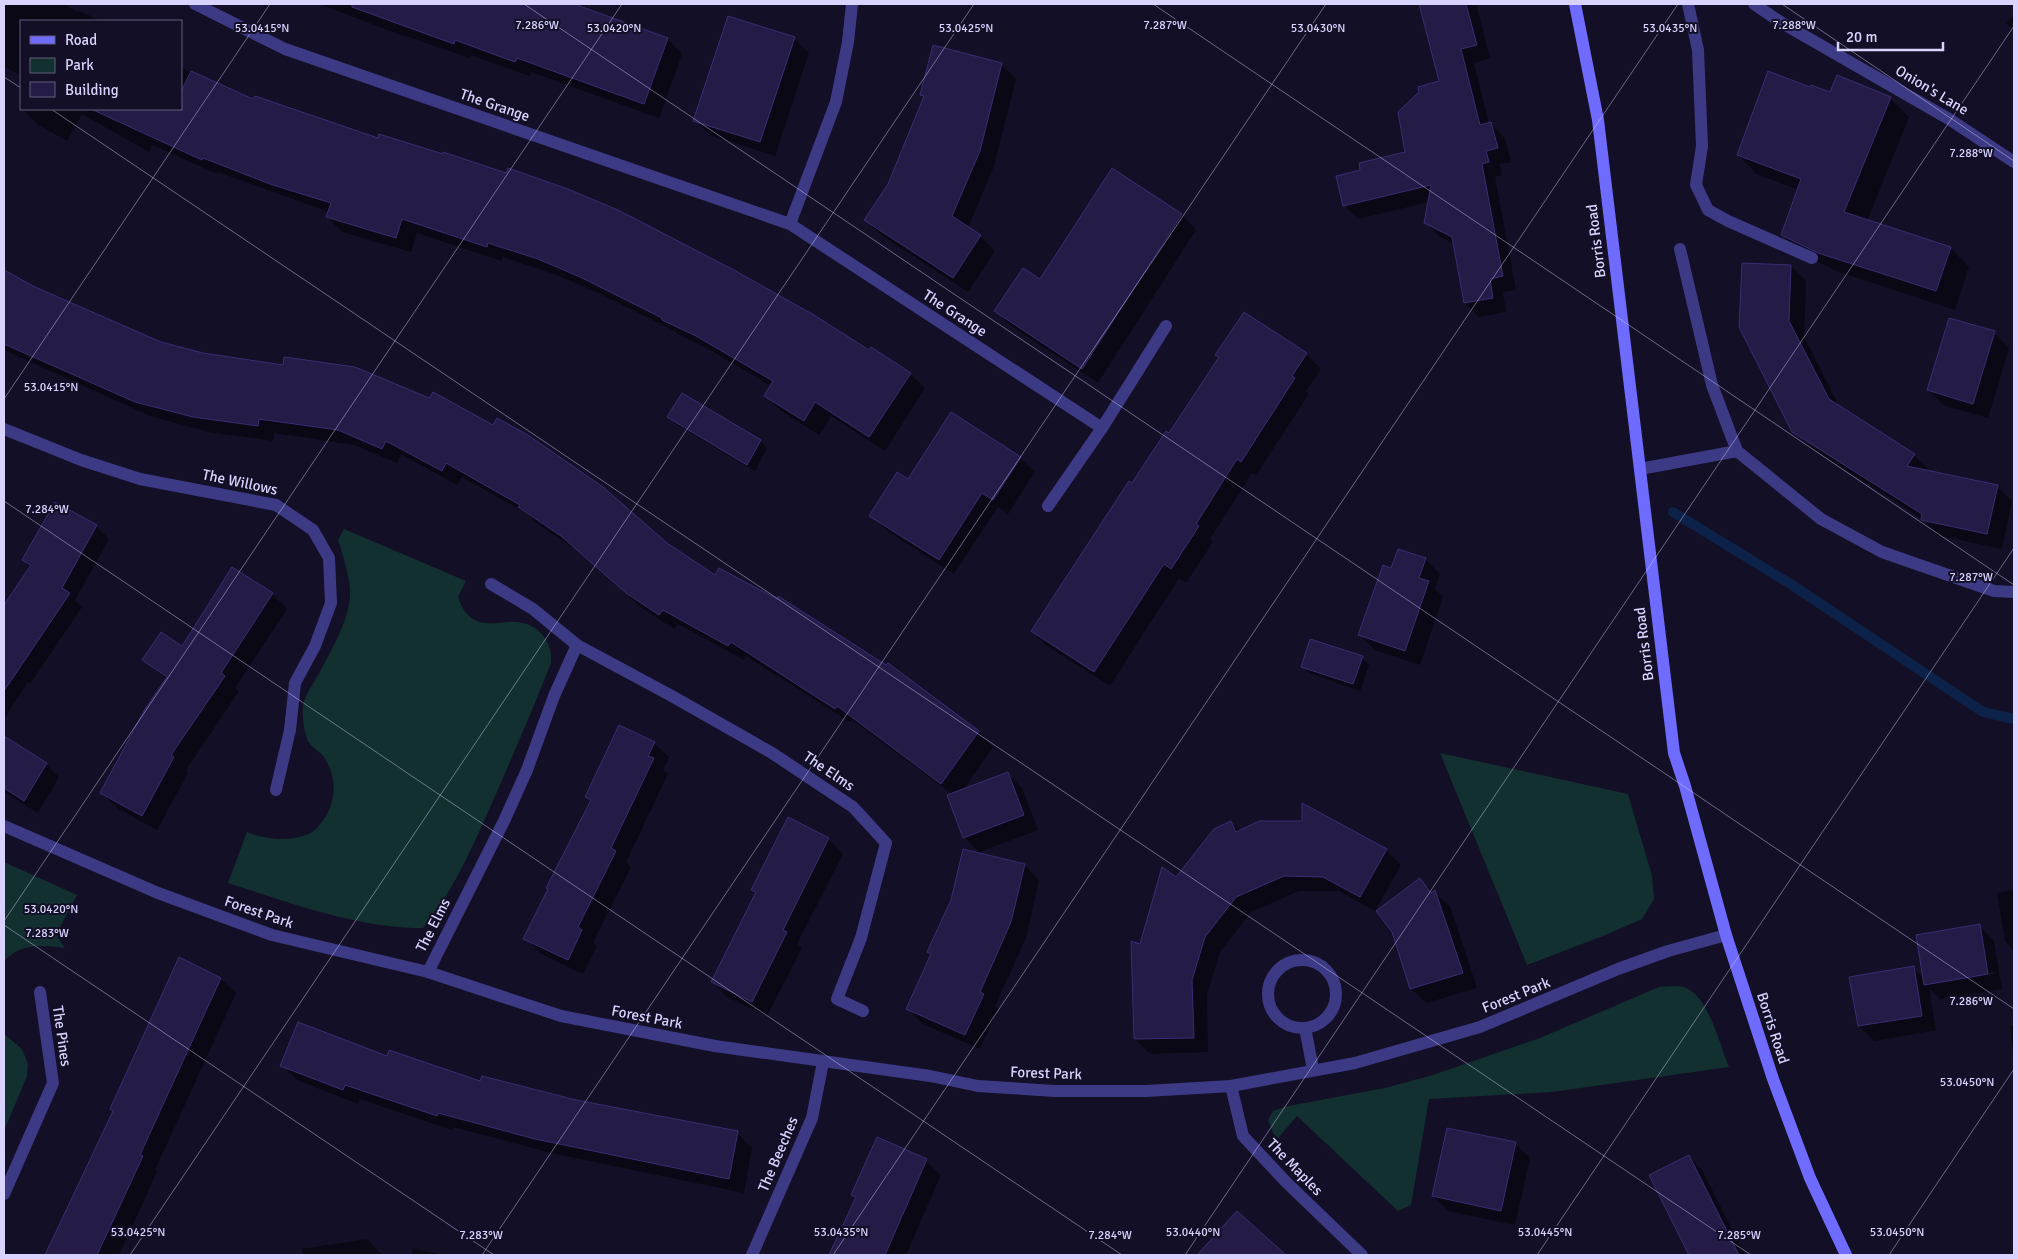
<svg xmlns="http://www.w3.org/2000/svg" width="2018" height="1259" viewBox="0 0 2018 1259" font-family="Signika,sans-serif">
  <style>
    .green { fill: #12302f }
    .shadow { fill: #0007; fill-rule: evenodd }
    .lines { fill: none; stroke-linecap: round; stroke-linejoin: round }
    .stream { stroke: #0c2248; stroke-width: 10 }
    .building { fill: #241b47; stroke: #3b2d73 }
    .lane { stroke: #3d3a85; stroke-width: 12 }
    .street { stroke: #3d3a85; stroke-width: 12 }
    .secondary { stroke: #6f6bff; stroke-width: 12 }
    .ticks { fill: none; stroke: #d9d4ff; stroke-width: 1; stroke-opacity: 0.45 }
    .labels { text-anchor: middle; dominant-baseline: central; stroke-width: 4; stroke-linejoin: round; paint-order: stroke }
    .street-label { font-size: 15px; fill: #d9d4ff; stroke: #130f26 }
    .ticks-label { font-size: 12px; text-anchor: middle; fill: #d9d4ff; stroke: #130f26; stroke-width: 4; stroke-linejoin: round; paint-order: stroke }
  </style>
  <rect width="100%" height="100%" fill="#130f26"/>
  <g class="green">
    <path d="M344,529L466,581L458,597C461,605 465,614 473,619C485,627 502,621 515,622C538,623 553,641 551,663C534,707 515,750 496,794C475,841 456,888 423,928C357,928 291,903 228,883L247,832C267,840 288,842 309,834C314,831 317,828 320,824C337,805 338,778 324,757C320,751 312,748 308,741C304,732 302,717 303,707C304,695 315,681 321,670C333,646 352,616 350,588C348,571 343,556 338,540Z"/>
    <polygon points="1440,753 1628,794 1652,876 1654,899 1642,919 1603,936 1527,965"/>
    <path d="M4,862L77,895L56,935L65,948C42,945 21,943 4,961Z"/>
    <path d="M1659,987C1666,987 1675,985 1683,987C1708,993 1720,1046 1729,1067L1552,1092L1429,1099L1411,1205L1398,1211L1297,1116L1278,1138L1273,1133L1268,1120L1273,1111L1288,1106L1385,1088L1433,1075L1540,1038Z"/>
    <polygon points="4,1034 22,1049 28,1064 27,1076 4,1131"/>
  </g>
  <g class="shadow">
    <polygon points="4,4 64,4 78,12 79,10 100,21 21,21 21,76 4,66"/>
    <polygon points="319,4 571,4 668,39 682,54 659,118 531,72 530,76 470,55 469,58 406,36 406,37"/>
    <polygon points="1420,4 1476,4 1490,58 1474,63 1489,124 1491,124 1505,138 1511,162 1499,164 1502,175 1495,177 1516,290 1503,292 1506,312 1479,317 1465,303 1454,244 1439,236 1426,223 1429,202 1358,219 1344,205 1362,171 1406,153 1440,82"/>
    <polygon points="2014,15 2014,31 2006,23"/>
    <polygon points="794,39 809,53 775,156 710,135 695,120"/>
    <polygon points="1001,64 1016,79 994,166 968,228 980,236 995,251 968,292 881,235 866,220 889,185 925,98 921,94"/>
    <polygon points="181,68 254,101 870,351 910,374 925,388 885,451 831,416 819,435 780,410 765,396 771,386 712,351 678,334 673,330 596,292 554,274 503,257 502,261 417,233 411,252 342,232 327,217 329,212 218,172 217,174 153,145 149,152 82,114 67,141 37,124 23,109 181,109"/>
    <polygon points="1811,89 1831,94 1890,98 1909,117 1867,221 1950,248 1969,267 1955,310 1839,272 1802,254 1782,235 1799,190 1757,174 1738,155"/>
    <polygon points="1112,170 1182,215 1196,230 1098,383 1011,326 996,311 1040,281"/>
    <polygon points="1791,266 1806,281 1804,337 1840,408 1914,455 1929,470 1928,472 1997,487 2012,501 2002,549 1937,535 1923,519 1809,446 1794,431 1740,327"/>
    <polygon points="4,272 35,288 161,343 666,544 715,577 887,666 888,664 978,732 993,747 962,791 1007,773 1022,788 1038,830 979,852 964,837 952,794 852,720 850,722 746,656 744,660 678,624 674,629 642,608 578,551 535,522 528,514 462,477 457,485 401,454 397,463 354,445 274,433 273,441 209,432 150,416 4,350"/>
    <polygon points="1994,333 2009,348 1988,418 1943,405 1929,390"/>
    <polygon points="1306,354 1321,369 1306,391 1309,394 1256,475 1252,473 1210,539 1213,542 1186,583 1179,578 1110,686 1047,646 1032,631 1169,435 1220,358 1217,355"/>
    <polygon points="669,417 760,441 767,448 755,471 676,424"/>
    <polygon points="1020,458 1035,472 1008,514 998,507 954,574 886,530 871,515 908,481"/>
    <polygon points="96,526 109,539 75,600 82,607 30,684 28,682 4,719 4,607 31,567 24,560"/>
    <polygon points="1425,559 1440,574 1435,589 1443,597 1420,665 1375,650 1360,635 1392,570"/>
    <polygon points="272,594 287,609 235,688 239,691 186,770 188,773 157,830 117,808 102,793 167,680 144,660 182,648"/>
    <polygon points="1362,658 1369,665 1360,691 1310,673 1302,666"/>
    <polygon points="4,737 46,764 59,777 38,813 4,792"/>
    <polygon points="654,743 669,757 663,770 668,774 626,862 631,867 593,942 597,946 583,974 540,953 525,938 591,802 586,797"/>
    <polygon points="789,819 829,839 843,854 797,944 802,948 767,1016 727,997 712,982 757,894 753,889"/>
    <polygon points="1231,822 1240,831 1386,850 1401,865 1375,911 1339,891 1299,891 1251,912 1220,952 1207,995 1208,1052 1150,1054 1135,1039 1141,946 1176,879"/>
    <polygon points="1025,865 1039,880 1026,938 995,1006 998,1009 980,1049 923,1024 908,1009"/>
    <polygon points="1420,880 1450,906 1477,988 1426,1003 1411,988"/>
    <polygon points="2014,890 2014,951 2005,941 1997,893"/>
    <path d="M1979,926L1994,941L2002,989L1940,999L1929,988L1936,1030L1874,1041L1859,1026L1913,968L1924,978ZM1994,972V974L1935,984V981Z"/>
    <polygon points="221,979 236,993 155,1170 157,1172 119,1255 47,1255 114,1112"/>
    <polygon points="2010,1026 2014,1026 2014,1063"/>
    <polygon points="388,1058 481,1082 737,1133 752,1148 744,1193 551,1153 453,1127 452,1130 360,1099 358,1104 297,1080 282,1065"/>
    <polygon points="1515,1143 1530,1158 1515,1225 1448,1211 1433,1196"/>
    <polygon points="1689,1156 1702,1170 1745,1255 1691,1255 1651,1175"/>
    <polygon points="926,1161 941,1175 906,1255 831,1255 856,1199 853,1195"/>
    <polygon points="1237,1213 1284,1255 1199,1255"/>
    <polygon points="367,1239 382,1255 303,1255 302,1249"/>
    <polygon points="413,1248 442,1255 411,1255"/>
  </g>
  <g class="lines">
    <polyline class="stream" points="1673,512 1792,585 1983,712 2014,719"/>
  </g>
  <g class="building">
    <polygon points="352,4 574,4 668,38 644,104 517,58 515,62 455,40 454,44 352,7"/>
    <polygon points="1419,4 1466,4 1477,45 1461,49 1480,125 1491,122 1498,148 1486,151 1489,162 1482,164 1503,276 1490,279 1493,298 1464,303 1452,237 1424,223 1431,185 1343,206 1336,176 1360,170 1359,163 1405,152 1398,112 1419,92 1418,87 1439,81"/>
    <polygon points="728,16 795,37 760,142 693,121"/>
    <polygon points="933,45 1002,63 980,151 952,216 981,235 953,278 864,220 888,184 924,96 920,95"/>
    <polygon points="191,71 253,99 255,96 378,138 379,134 443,154 443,152 506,173 508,168 568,189 620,211 732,269 814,315 869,350 871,347 911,373 869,437 815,402 804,421 764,396 773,381 696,336 662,320 662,318 580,277 538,259 488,243 487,247 402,219 396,238 326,217 331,203 270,184 203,158 202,160 91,109 181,109 181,92"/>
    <polygon points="1768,71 1810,87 1811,85 1830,92 1837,75 1891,97 1844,212 1951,247 1936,291 1818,253 1781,235 1801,179 1737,155"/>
    <polygon points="1112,168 1182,214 1082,369 994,311 1023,268 1040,279"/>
    <polygon points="1742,263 1791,265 1789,321 1829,399 1915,454 1907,466 1998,485 1987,534 1921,520 1922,514 1792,432 1739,327"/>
    <polygon points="4,270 35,287 161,342 203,353 283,365 284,357 355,367 429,398 433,392 493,425 497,418 528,435 603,487 667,543 715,575 719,568 777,599 778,596 886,665 888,663 979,731 941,784 837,706 835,709 731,642 728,646 663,610 659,615 626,593 561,536 518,507 520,505 446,463 442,471 386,441 382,449 338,430 259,419 258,426 193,417 135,402 4,344"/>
    <polygon points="1244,312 1307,353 1292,376 1295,378 1241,462 1237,459 1196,524 1199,526 1171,569 1164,564 1094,672 1031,631 1129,481 1132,483 1166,431 1169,433 1219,357 1215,355"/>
    <polygon points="1949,318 1995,331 1973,404 1927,390"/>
    <polygon points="682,393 761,440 747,465 667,417"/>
    <polygon points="951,412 1021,457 993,500 982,493 939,560 869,516 897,472 908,479"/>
    <polygon points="55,502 97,525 62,588 70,593 4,691 4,605 31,565 22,560"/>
    <polygon points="1398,549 1426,558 1419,578 1429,581 1405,651 1358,635 1383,565 1391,568"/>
    <polygon points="232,567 273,593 221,673 225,676 171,755 174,757 142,816 100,793 145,709 167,677 142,660 161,632 182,646"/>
    <polygon points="1310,639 1363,656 1353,684 1301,667"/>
    <polygon points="619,725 655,742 648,756 654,758 611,848 616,851 578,927 582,930 568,960 523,939 548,889 546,888 591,800 585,797"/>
    <polygon points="4,736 47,763 24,801 4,788"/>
    <polygon points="1008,772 1024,815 963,838 947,795"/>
    <polygon points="1302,803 1387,849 1360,897 1323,877 1284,876 1236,897 1205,937 1192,980 1194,1038 1134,1039 1131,941 1140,944 1162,867 1176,877 1214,829 1231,821 1236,832 1259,821 1302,821"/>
    <polygon points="788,817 829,838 783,930 787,932 752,1002 711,982 756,892 751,890"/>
    <polygon points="963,849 1025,864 1011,922 980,992 984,994 965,1035 906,1009 931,954 927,952 951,900"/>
    <polygon points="1420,878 1431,893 1435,890 1463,973 1410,989 1392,932 1376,911"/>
    <polygon points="1980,924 1988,974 1924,985 1916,935"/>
    <polygon points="179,957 221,978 140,1155 143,1156 97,1255 45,1255 113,1111 110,1109"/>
    <polygon points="1914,966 1922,1016 1858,1026 1849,977"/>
    <polygon points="298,1022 387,1056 389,1050 480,1081 482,1076 576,1100 738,1131 729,1179 535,1139 438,1113 437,1116 345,1085 343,1090 280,1066"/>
    <polygon points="1447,1128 1516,1142 1501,1211 1432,1196"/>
    <polygon points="877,1137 927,1159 885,1255 829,1255 856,1197 851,1195"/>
    <polygon points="1689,1155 1739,1255 1689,1255 1649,1175"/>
    <polygon points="1237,1211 1286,1255 1197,1255"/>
  </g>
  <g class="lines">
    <polyline class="lane" points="1688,4 1698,50 1702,146 1696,185 1708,210 1728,221 1812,258"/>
    <g class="street">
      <polyline points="195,4 285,49 790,224 1102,428"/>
      <polyline points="1754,4 1782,23 1949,119 2014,162"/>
      <polyline points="790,224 836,102 848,42 852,4"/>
      <polyline points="1680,249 1712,385 1737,451"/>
      <polyline points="4,429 81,460 140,479 276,505 313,530 329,558 331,603 315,646 295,683 290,730 276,790"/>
      <polyline points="1640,469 1737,451 1821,519 1882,552 1994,591 2014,592"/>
      <polyline points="1048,506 1102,428 1166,326"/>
      <polyline points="491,584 533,609 577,645"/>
      <polyline points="4,826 158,893 272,935 428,972 561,1016 715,1046 930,1076 978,1086 1055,1091 1146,1091 1231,1086 1355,1063 1480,1027 1618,969 1668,951 1726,935"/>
      <circle cx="1302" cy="994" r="34"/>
      <polyline points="428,972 504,821 527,770 554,696 577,645 670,695 772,753 853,807 886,843 861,938 837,999 863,1011"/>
      <polyline points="1305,1028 1313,1069"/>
      <polyline points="1231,1086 1243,1136 1286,1182 1362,1255"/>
      <polyline points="4,1194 53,1083 40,992"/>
      <polyline points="752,1255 812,1118 823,1062"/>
    </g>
    <polyline class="secondary" points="1575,4 1598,120 1674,753 1685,786 1726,935 1773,1079 1810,1178 1846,1255"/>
  </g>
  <path class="ticks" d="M524,4L2014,1009M1153,4L2014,585M1782,4L2014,161M4,77L21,88M51,109L1751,1255M4,399L270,4M4,501L1122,1255M4,921L622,4M4,925L494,1255M130,1255L974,4M482,1255L1326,4M833,1255L1678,4M1185,1255L2014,26M1537,1255L2014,548M1889,1255L2014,1069"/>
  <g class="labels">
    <g class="street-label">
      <text transform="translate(1932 90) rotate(31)">Onion's Lane</text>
      <text transform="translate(495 105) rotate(19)">The Grange</text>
      <text transform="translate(1596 241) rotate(-97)">Borris Road</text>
      <text transform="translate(955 313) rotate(33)">The Grange</text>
      <text transform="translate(240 482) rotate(12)">The Willows</text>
      <text transform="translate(1644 644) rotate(-97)">Borris Road</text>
      <text transform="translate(829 771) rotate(34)">The Elms</text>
      <text transform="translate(259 912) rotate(19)">Forest Park</text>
      <text transform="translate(433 925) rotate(-63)">The Elms</text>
      <text transform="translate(1516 995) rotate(-22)">Forest Park</text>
      <text transform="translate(647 1017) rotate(11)">Forest Park</text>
      <text transform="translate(1773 1028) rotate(72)">Borris Road</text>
      <text transform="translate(62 1036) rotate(82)">The Pines</text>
      <text transform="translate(1046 1073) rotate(2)">Forest Park</text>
      <text transform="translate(778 1154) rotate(-67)">The Beeches</text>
      <text transform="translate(1295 1167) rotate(46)">The Maples</text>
    </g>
  </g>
  <g class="ticks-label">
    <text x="1794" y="29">7.288°W</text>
    <text x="537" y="29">7.286°W</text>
    <text x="1165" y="29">7.287°W</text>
    <text x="1318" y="32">53.0430°N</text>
    <text x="262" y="32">53.0415°N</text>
    <text x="614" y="32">53.0420°N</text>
    <text x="966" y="32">53.0425°N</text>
    <text x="1670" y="32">53.0435°N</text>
    <text x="1971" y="157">7.288°W</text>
    <text x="51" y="391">53.0415°N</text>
    <text x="47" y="513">7.284°W</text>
    <text x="1971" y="581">7.287°W</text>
    <text x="51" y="913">53.0420°N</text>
    <text x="47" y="937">7.283°W</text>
    <text x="1971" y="1005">7.286°W</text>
    <text x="1967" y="1086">53.0450°N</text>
    <text x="138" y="1236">53.0425°N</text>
    <text x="841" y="1236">53.0435°N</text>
    <text x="1193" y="1236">53.0440°N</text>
    <text x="1545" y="1236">53.0445°N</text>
    <text x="1897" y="1236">53.0450°N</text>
    <text x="481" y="1239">7.283°W</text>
    <text x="1110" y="1239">7.284°W</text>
    <text x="1739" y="1239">7.285°W</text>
  </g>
  <rect width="2018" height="1259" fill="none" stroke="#d9d4ff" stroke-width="10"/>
  <rect x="20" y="20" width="162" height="90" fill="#130f26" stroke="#625e7d"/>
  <rect x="30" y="36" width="25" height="8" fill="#6f6bff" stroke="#625e7d"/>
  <text x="65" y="45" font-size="15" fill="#d9d4ff">Road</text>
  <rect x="30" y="58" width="25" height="15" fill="#12302f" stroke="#625e7d"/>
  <text x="65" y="70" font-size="15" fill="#d9d4ff">Park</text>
  <rect x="30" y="82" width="25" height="15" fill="#241b47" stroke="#625e7d"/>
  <text x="65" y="95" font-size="15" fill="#d9d4ff">Building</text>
  <path d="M1838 42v8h105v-8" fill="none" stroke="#d9d4ff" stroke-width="2.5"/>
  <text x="1846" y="42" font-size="15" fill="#d9d4ff" stroke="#130f26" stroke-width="4" paint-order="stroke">20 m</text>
</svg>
